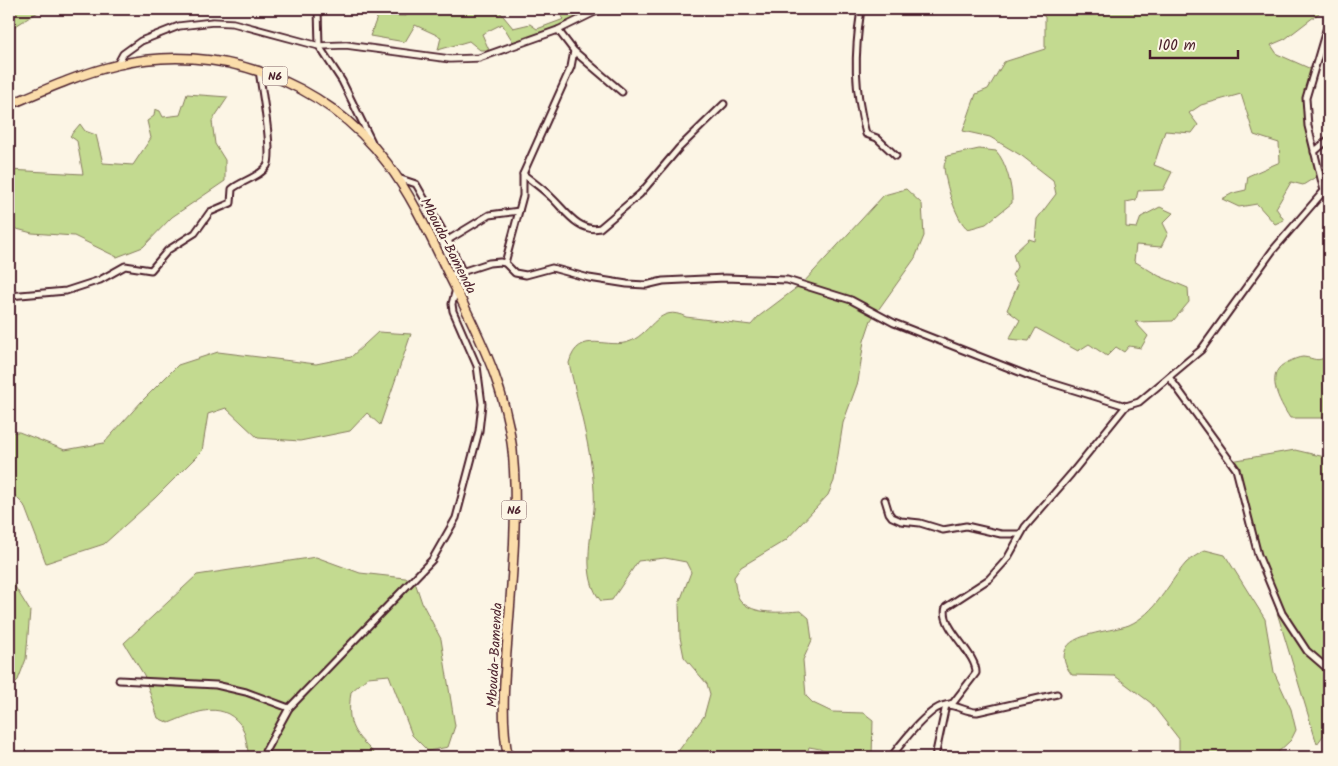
<svg xmlns="http://www.w3.org/2000/svg" width="1338" height="766" viewBox="0 0 1338 766" font-family="Kalam,sans-serif">
  <style>
    .green { fill: #c3da90; stroke: #867c5e }
    .lines { fill: none; stroke-linecap: round; stroke-linejoin: round }
    .minor-casing { stroke: #4a1f2b; stroke-width: 9 }
    .tertiary-casing { stroke: #4a1f2b; stroke-width: 9 }
    .trunk-casing { stroke: #4a1f2b; stroke-width: 11 }
    .minor { stroke: #fcf5e5; stroke-width: 5 }
    .tertiary { stroke: #fcf5e5; stroke-width: 5.5 }
    .trunk { stroke: #fbddab; stroke-width: 8 }
    .labels { text-anchor: middle; dominant-baseline: central; stroke-width: 5; stroke-linejoin: round; paint-order: stroke }
    .shield { fill: #fcf5e5; stroke: #7f5f63; stroke-width: 1 }
    .shield-label { font-size: 12px; font-weight: bold; fill: #4a1f2b }
    .street-label { font-size: 14px; fill: #4a1f2b; stroke: #fcf5e5 }
  </style>
  <rect width="100%" height="100%" fill="#fcf5e5"/>
  <filter id="ink" filterUnits="userSpaceOnUse"><feTurbulence type="fractalNoise" baseFrequency=".02" numOctaves="2"/><feDisplacementMap in="SourceGraphic" scale="10" xChannelSelector="R" yChannelSelector="G"/><feConvolveMatrix kernelMatrix="1 2 1 2 8 2 1 2 1" color-interpolation-filters="sRGB"/></filter>
  <g filter="url(#ink)">
    <g class="green">
      <polygon points="9,9 43,9 9,30"/>
      <polygon points="414,9 494,9 499,11 513,28 530,24 537,29 564,19 557,11 565,9 587,11 592,16 535,42 515,45 502,24 482,34 489,50 480,50 469,41 438,50 441,37 415,25 405,42 370,36 378,15 406,16"/>
      <polygon points="1035,9 1321,9 1319,13 1285,39 1271,45 1277,54 1311,69 1304,105 1319,175 1303,185 1291,182 1276,208 1284,220 1275,224 1257,204 1239,207 1222,199 1233,193 1246,190 1248,176 1280,162 1279,143 1254,135 1241,94 1201,105 1189,113 1198,125 1192,133 1165,131 1154,165 1172,172 1163,190 1138,191 1136,200 1126,202 1126,227 1137,228 1141,217 1160,207 1173,213 1163,223 1168,233 1161,247 1136,245 1134,261 1159,276 1188,288 1189,302 1173,321 1135,322 1148,336 1141,348 1129,346 1124,352 1116,347 1107,356 1089,344 1078,351 1036,328 1029,341 1009,339 1020,320 1007,310 1018,284 1012,275 1017,267 1013,254 1029,239 1035,241 1037,219 1056,194 1053,180 1022,156 990,137 963,131 976,94 988,89 1004,62 1045,49 1045,17"/>
      <polygon points="187,94 228,97 212,121 215,144 225,160 225,181 172,217 143,247 117,257 74,236 32,233 9,227 9,170 83,174 77,141 70,136 80,124 85,131 96,135 103,163 133,165 151,138 147,121 154,116 155,109 160,111 163,117 180,115"/>
      <path d="M979,149L996,151C1006,161 1013,189 1012,203L986,224L968,229C956,221 945,182 944,167C944,164 946,160 947,156Z"/>
      <path d="M906,189L922,204L924,236L915,258L871,320L864,341L858,382L843,423L834,481L828,495L786,540L741,567L734,577C735,584 736,595 740,600C753,616 782,612 801,611L809,618L812,640L803,660L806,696L813,703L832,712L864,713L873,720L872,757H833L820,749L809,747L806,757H674L704,716L710,694L707,684L684,657L680,637L679,604L691,572L686,562L665,558L638,561L612,600L601,601C581,577 591,538 594,509C597,469 578,404 569,363C579,327 608,351 631,341C652,332 659,303 686,317L751,325L758,317L803,283L884,195Z"/>
      <polygon points="378,332 411,334 380,425 367,413 350,431 300,441 258,438 226,408 208,414 202,451 155,498 104,544 46,563 24,505 9,490 9,432 19,432 65,450 104,443 142,401 178,365 218,352 316,364 351,357"/>
      <path d="M1329,356V418H1290C1279,401 1263,372 1288,362C1292,360 1299,357 1303,357C1316,358 1315,363 1329,356Z"/>
      <polygon points="1295,450 1329,458 1329,728 1317,744 1231,461"/>
      <path d="M1205,550L1225,555L1265,619L1274,672L1291,709L1296,730L1291,740L1273,757H1179V739L1151,703L1115,676L1072,675C1065,666 1061,657 1067,647C1076,633 1113,631 1129,625C1156,613 1167,585 1186,563C1191,558 1199,554 1205,550Z"/>
      <path d="M316,557L360,573L414,579L422,603L441,639L455,726L448,747L428,751L412,735L389,675L368,677L351,692C346,728 354,733 378,757H249C247,748 246,731 240,724C220,699 192,714 169,723L158,718L144,675L124,643L197,575Z"/>
      <polygon points="9,577 30,611 26,659 18,680 9,690"/>
    </g>
    <g class="lines">
      <g class="minor-casing">
        <g id="minor">
          <polyline points="318,9 319,46 342,81 372,142"/>
          <path d="M861,9C854,56 854,88 866,134L877,138L896,156"/>
          <polyline points="558,30 574,51 622,92"/>
          <polyline points="1314,152 1329,139"/>
          <path d="M523,174C533,182 543,189 551,197C565,210 579,233 600,228L640,194L679,148L724,104"/>
          <polyline points="398,178 416,184 448,240 463,273"/>
          <polyline points="448,240 489,215 519,211"/>
          <polyline points="505,263 523,196 523,174 571,67 574,51"/>
          <polyline points="449,276 489,263 500,262 505,263 515,273 526,275 552,268 589,278 627,284 646,285 663,281 725,278 787,280 851,300 894,323 1032,377 1126,406 1139,402 1201,350 1273,250 1324,191 1308,126 1306,98 1329,20"/>
          <path d="M9,296L66,291L100,280L125,266L151,270L168,250L195,233L210,212L231,203L232,189C241,181 260,177 267,166C274,153 261,87 259,70"/>
          <polyline points="1169,377 1236,469 1258,555 1282,613 1307,651 1329,670"/>
          <polyline points="885,500 889,513 892,517 901,521 920,523 943,530 966,526 1001,534 1019,534"/>
          <polyline points="119,680 216,685 246,692 289,708"/>
          <polyline points="262,757 289,708 432,560 456,518 479,431 482,404 477,366 453,311 452,304 456,289"/>
          <path d="M891,757C901,744 930,705 947,705C957,705 966,712 977,712L1057,694"/>
          <path d="M935,757L946,705L953,703L976,673C977,653 939,627 946,607L989,579L1007,559L1025,527L1071,474L1126,406"/>
        </g>
      </g>
      <g class="tertiary-casing">
        <polyline id="tertiary" points="117,65 123,54 141,41 179,26 213,22 233,23 319,46 346,45 450,59 479,58 558,30 601,9"/>
      </g>
      <g class="trunk-casing">
        <path id="trunk" d="M9,105C44,90 79,74 117,65C217,41 325,80 387,163C412,196 430,236 448,273C480,338 511,395 514,470C517,523 512,579 508,632C505,673 500,716 508,757"/>
      </g>
      <use href="#minor" class="minor"/>
      <use href="#tertiary" class="tertiary"/>
      <use href="#trunk" class="trunk"/>
    </g>
  </g>
  <g class="labels">
    <g class="shield">
      <rect x="262.5" y="66.5" width="25" height="19" rx="4"/>
      <rect x="501.5" y="500.5" width="25" height="19" rx="4"/>
    </g>
    <g class="shield-label">
      <text x="275" y="76">N6</text>
      <text x="514" y="510">N6</text>
    </g>
    <g class="street-label">
      <text transform="translate(448 246) rotate(63)">Mbouda-Bamenda</text>
      <text transform="translate(495 655) rotate(-87)">Mbouda-Bamenda</text>
    </g>
  </g>
  <rect width="1338" height="766" fill="none" stroke="#fcf5e5" stroke-width="30"/>
  <rect x="15" y="15" width="1308" height="736" fill="none" stroke="#4a1f2b" stroke-width="2" filter="url(#ink)"/>
  <path d="M1150 50v8h88v-8" fill="none" stroke="#4a1f2b" stroke-width="2.5"/>
  <text x="1158" y="50" font-size="15" fill="#4a1f2b" stroke="#fcf5e5" stroke-width="4" paint-order="stroke">100 m</text>
</svg>
